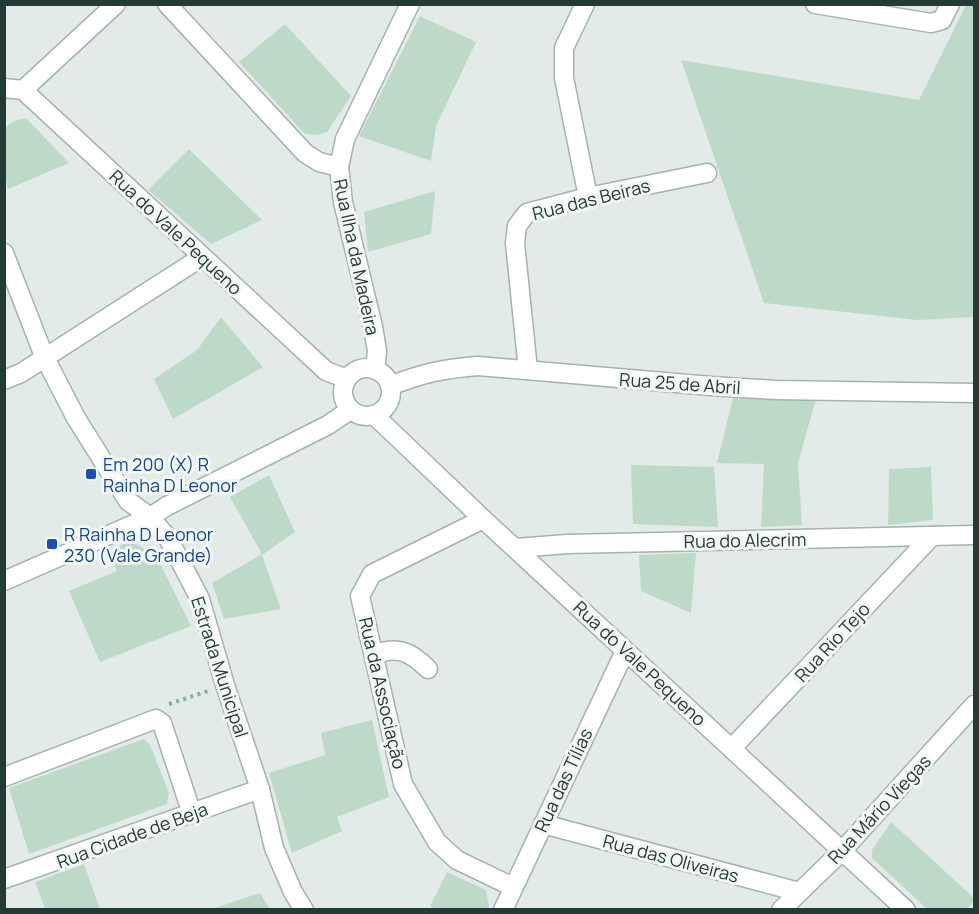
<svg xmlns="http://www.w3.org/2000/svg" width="979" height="914" viewBox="0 0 979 914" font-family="Manrope,sans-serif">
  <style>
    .green { fill: #bddac9 }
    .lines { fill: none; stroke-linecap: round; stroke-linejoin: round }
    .street-casing { stroke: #a5b2af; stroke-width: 21 }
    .path { stroke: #86aca5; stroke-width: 4; stroke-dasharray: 3 4.5; stroke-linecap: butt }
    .street { stroke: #fff; stroke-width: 18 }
    .transit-dot { fill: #1a4fb4; stroke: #f2f8f6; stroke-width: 2 }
    .labels { text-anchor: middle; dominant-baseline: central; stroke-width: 6; stroke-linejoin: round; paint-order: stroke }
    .street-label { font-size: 18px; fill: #243a37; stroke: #f2f8f6 }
    .transit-label { font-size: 18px; fill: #164399; stroke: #f2f8f6; text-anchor: start }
  </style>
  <rect width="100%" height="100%" fill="#e2ebe8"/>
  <g class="green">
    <polygon points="966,5 974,5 974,317 917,320 764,303 681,60 919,100"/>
    <polygon points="420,16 476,42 436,126 431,161 359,136"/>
    <polygon points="285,24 351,96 327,132 317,135 305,134 239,62"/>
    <path d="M26,118L69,163L8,189C5,180 1,139 5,130C8,122 18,120 26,118Z"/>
    <polygon points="189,149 262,220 211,244 148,190"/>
    <polygon points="435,191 431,234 368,252 364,212"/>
    <polygon points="221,317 263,367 173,419 154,379 197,350"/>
    <polygon points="733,398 816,398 798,464 802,525 761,527 764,464 717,463"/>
    <polygon points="631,465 714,467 718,527 633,524"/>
    <polygon points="931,467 933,520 888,525 889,469"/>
    <polygon points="269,475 295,532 262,555 281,609 224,619 212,583 262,554 230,497"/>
    <polygon points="127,543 135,544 156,555 191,626 100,662 69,591 117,571 106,550"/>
    <polygon points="696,553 691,613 641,591 639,555"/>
    <polygon points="372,720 389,797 337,817 342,831 292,853 269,773 325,755 321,733"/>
    <polygon points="144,739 150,745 169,793 167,804 29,854 9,788"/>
    <polygon points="891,822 974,898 974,901 967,909 927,909 872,858 872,850"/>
    <polygon points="84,864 100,909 45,909 35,882"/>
    <polygon points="447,872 486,890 489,907 487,909 436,909 430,906"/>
    <polygon points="260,893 270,909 212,909"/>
  </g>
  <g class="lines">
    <g class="street-casing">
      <g id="street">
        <polyline points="167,4 305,153 319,162 339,167"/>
        <polyline points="585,4 564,48 564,78 588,197"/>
        <polyline points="815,4 931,23 942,20 950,4"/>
        <polyline points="4,88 23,90 326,371 347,379"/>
        <polyline points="23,90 116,4"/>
        <polyline points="4,253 44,356 76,418 128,501 150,517 168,538 200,599 225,685 260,789 274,848 293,892 304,910"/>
        <circle cx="367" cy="392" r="24"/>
        <polyline points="375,370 377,351 373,327 343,202 339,167 345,139 410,4"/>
        <polyline points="528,370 515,243 517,226 527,213 588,197 707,173"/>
        <polyline points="4,380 21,373 202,257"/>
        <path d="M390,386C423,373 442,369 478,366L711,386L776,390L974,393"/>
        <polyline points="374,415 483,519 906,910"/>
        <polyline points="483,519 372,574 360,596 403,784 437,842 457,860 513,887"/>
        <polyline points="516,548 567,544 974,535"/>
        <polyline points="4,581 150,517 167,506 328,425 350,410"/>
        <path d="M374,655C397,645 411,652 428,669"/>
        <polyline points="732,748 932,536"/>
        <polyline points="4,777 156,719 162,723 192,814"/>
        <polyline points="543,824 799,892"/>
        <polyline points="4,879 260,789"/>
        <polyline points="503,910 625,651"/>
        <polyline points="781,910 842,851 974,705"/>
      </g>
    </g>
    <polyline class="path" points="169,704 208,691"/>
    <use href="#street" class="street"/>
  </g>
  <g class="transit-dot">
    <rect x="85" y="468" width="12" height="12" rx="3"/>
    <rect x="46" y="538" width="12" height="12" rx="3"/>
  </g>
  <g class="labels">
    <g class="street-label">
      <text transform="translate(591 199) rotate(-14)">Rua das Beiras</text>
      <text transform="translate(176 232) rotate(43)">Rua do Vale Pequeno</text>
      <text transform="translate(357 257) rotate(78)">Rua Ilha da Madeira</text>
      <text transform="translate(680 383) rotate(4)">Rua 25 de Abril</text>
      <text transform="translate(745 540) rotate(-1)">Rua do Alecrim</text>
      <text transform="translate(832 642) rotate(-47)">Rua Rio Tejo</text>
      <text transform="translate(640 663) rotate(43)">Rua do Vale Pequeno</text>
      <text transform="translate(220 667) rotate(72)">Estrada Municipal</text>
      <text transform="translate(383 693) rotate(77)">Rua da Associação</text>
      <text transform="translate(563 780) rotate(-65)">Rua das Tílias</text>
      <text transform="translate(879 809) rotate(-47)">Rua Mário Viegas</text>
      <text transform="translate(132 835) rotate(-20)">Rua Cidade de Beja</text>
      <text transform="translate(671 858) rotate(15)">Rua das Oliveiras</text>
    </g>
    <g class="transit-label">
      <text x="103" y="464">Em 200 (X) R<tspan x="103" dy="21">Rainha D Leonor</tspan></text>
      <text x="64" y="534">R Rainha D Leonor<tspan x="64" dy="21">230 (Vale Grande)</tspan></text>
    </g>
  </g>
  <rect width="979" height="914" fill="none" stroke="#243a37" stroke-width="12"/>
</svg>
